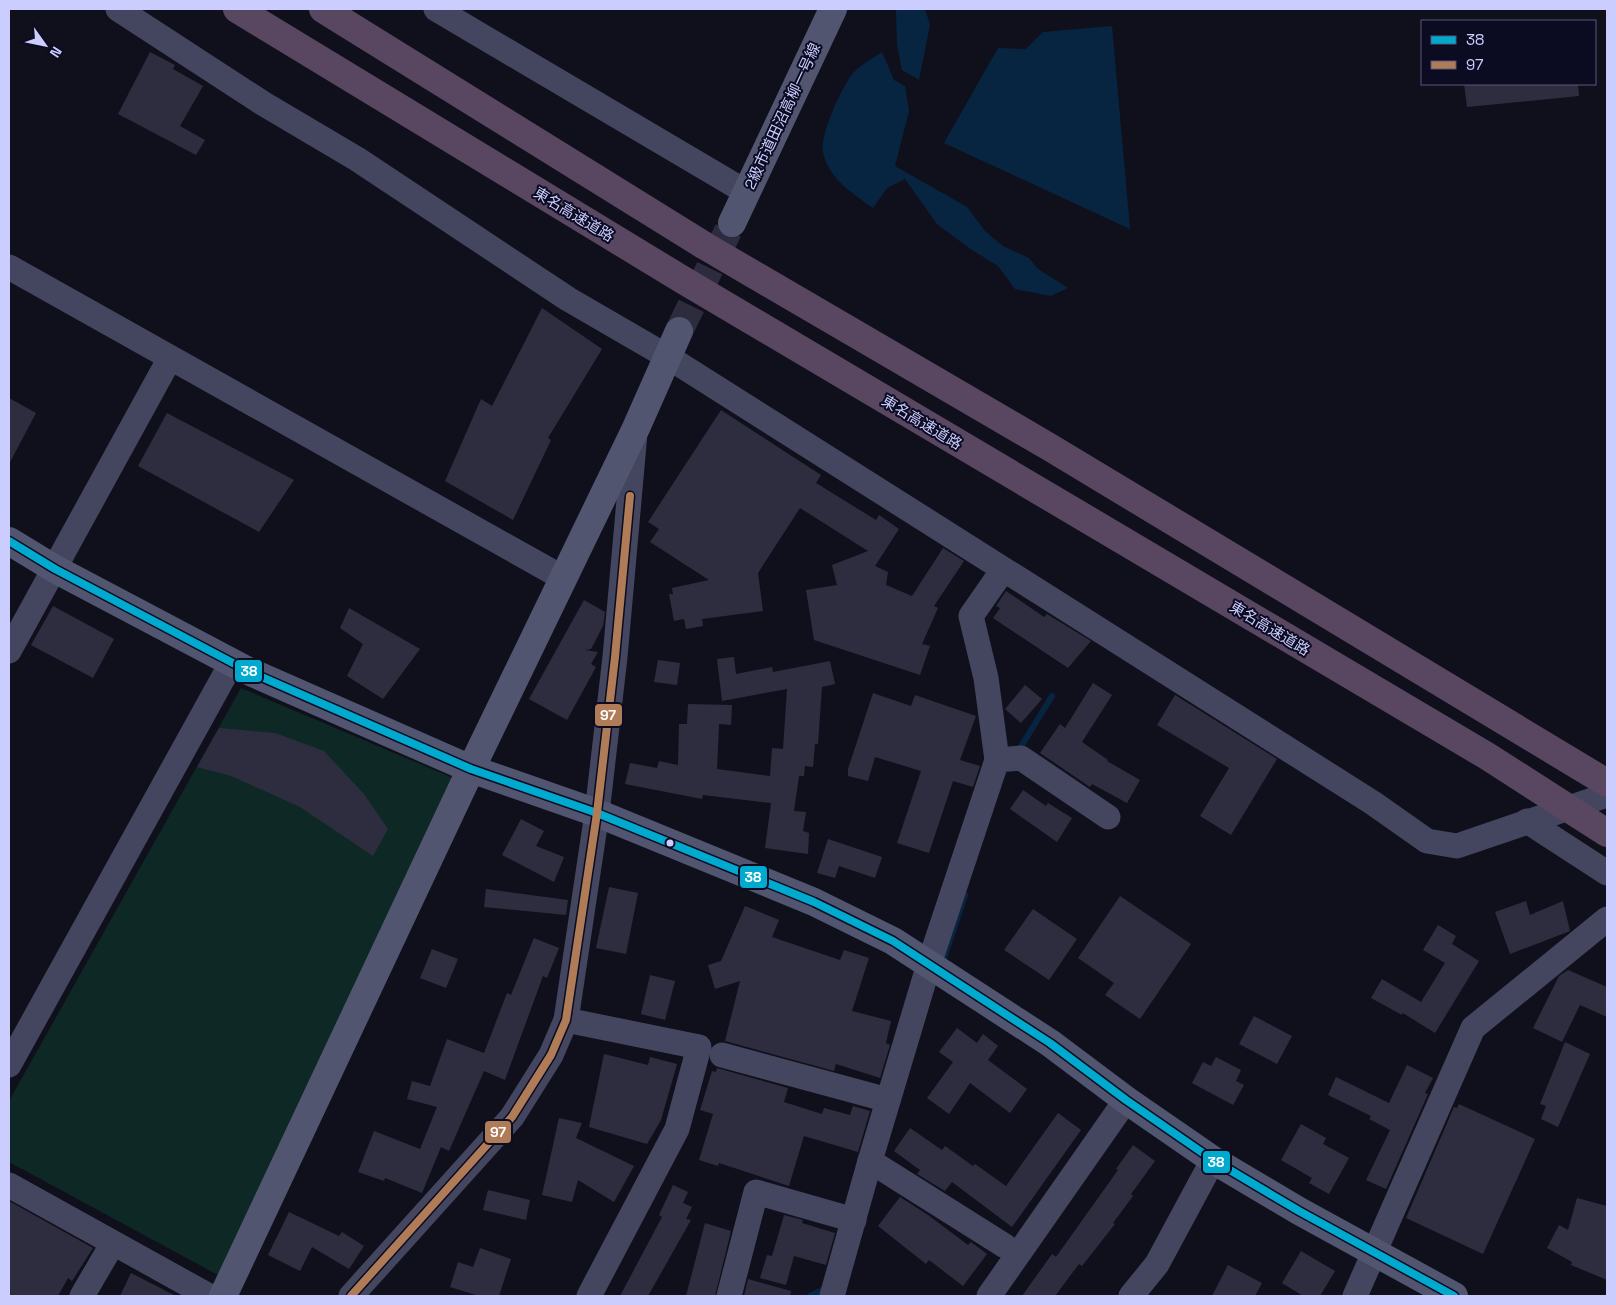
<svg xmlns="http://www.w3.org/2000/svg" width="1616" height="1305" viewBox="0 0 1616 1305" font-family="'Space Grotesk','Noto Sans JP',sans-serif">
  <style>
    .green { fill: #0d2825 }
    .water { fill: #072541 }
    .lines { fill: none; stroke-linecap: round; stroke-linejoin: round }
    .stream { stroke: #072541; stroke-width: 6 }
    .building { fill: #2e2d3f }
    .secondary-tunnel { stroke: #2c2c3e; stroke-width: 28; stroke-dasharray: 28 14; stroke-linecap: butt }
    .street { stroke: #43465e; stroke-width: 25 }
    .secondary { stroke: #515570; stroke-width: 28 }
    .highway { stroke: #594762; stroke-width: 28 }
    .bus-1-casing { stroke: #0b0b21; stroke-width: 11 }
    .bus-2-casing { stroke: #0b0b21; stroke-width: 11 }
    .bus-1 { stroke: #00a9ce; stroke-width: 8 }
    .bus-2 { stroke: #b07c57; stroke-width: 8 }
    .bus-dot { fill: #cbcdff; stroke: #0b0b21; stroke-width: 2 }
    .labels { text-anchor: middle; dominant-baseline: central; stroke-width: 4; stroke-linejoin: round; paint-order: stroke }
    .street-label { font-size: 15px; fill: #cbcdff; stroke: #0b0b21 }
    .line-badge { stroke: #0b0b21; stroke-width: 2 }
    .badge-label { font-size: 14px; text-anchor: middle; font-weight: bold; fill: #fff }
  </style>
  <rect width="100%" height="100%" fill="#10101c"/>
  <polygon class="green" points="241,688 465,783 218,1275 9,1162 9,1101"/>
  <g class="water">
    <polygon points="896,9 925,9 930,25 919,80 902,70 897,45"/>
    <polygon points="1112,26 1130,229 944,143 998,48 1026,49 1043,32"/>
    <path d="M882,52L894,80L905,86L909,111L895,166L967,207L985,231L1003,246L1029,258L1038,269L1068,288L1051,296L1015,289L998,266L969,248L937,224L905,179L887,188L873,208C853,194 828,178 823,152C819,136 843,84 854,72C862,64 873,58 882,52Z"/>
  </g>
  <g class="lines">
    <g class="stream">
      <polyline points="1017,753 1052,696"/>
      <polyline points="942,964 965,895"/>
      <polyline points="810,1296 828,1287"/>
    </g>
  </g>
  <g class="building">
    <polygon points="150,52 175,65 173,69 203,86 180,126 205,140 196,155 118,114"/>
    <polygon points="1464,84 1578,84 1579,96 1467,107"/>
    <polygon points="542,308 602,349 548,438 551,440 513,520 445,481 481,399 492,406"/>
    <polygon points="9,398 36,413 9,464"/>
    <polygon points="721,410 821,475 816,483 876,520 879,515 899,529 875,566 888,572 886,585 912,596 943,548 964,561 934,606 938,608 922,644 930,646 920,675 814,640 806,590 837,585 832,565 868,551 800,508 758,573 763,611 702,619 703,626 686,629 684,619 674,621 669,594 673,594 672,588 709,580 650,542 659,529 648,522"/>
    <polygon points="167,413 294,480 259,532 138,466"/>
    <polygon points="1006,591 1044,617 1047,614 1091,641 1068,668 993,618 1000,608 996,606"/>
    <polygon points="584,600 605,612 603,626 591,649 585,650 598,652 591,664 596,667 567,720 529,699"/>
    <polygon points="53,606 114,639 93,678 31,645"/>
    <polygon points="349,608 420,649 383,699 347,676 363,644 340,628"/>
    <polygon points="734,657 736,674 772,667 773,672 830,661 835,684 822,687 818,744 815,744 813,767 805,766 804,776 799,776 794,811 806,812 803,831 809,833 808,854 765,848 771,803 703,795 702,799 625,784 630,763 657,768 659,761 678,765 679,724 687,724 688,704 732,705 731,725 719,724 717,769 770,776 772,748 783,749 787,689 722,701 717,659"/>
    <polygon points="658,660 680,663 677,685 654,682"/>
    <polygon points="1093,683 1112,695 1082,742 1108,760 1107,761 1140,780 1127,803 1092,784 1090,787 1040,753 1060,724 1065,728"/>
    <polygon points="1025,685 1042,699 1021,723 1005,709"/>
    <polygon points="873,693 911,706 915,695 976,716 960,760 980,766 973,787 953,781 929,853 897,843 921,771 875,757 868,781 848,776 848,769"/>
    <polygon points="1175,695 1277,759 1231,835 1200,816 1229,768 1157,725"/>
    <polygon points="219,728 275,733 324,751 364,794 388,829 373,856 300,807 231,776 197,767"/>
    <polygon points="1023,790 1046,806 1048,803 1072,818 1057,842 1010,809"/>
    <polygon points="521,819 544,831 536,846 564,857 554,882 502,855"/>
    <polygon points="828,839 882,857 875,878 839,866 835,878 817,873"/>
    <polygon points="609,887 638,893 626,954 596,948"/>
    <polygon points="486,889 568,900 566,915 484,907"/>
    <polygon points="1120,896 1191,944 1140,1019 1105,995 1114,983 1078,958"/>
    <polygon points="1526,901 1530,915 1563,901 1570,931 1510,954 1495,912"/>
    <polygon points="745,906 779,920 772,937 840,960 844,950 869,958 852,1011 891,1021 886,1043 890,1045 880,1078 836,1064 834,1071 725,1041 740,981 715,989 708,965 721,961"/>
    <polygon points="1033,909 1077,939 1049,980 1004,950"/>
    <polygon points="1438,925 1456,936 1452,944 1479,961 1435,1033 1403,1013 1402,1015 1371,998 1382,979 1421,1002 1445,963 1423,950"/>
    <polygon points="534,938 559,948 547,978 543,976 505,1080 484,1071 449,1151 441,1147 422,1193 385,1178 384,1181 358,1172 374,1131 420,1149 437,1107 407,1099 412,1081 430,1086 447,1039 484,1053 507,993 511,995"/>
    <polygon points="432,949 458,959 446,988 420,978"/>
    <polygon points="1568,970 1607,987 1607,1017 1580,1005 1562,1042 1533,1028 1559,976"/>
    <polygon points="650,975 675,981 665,1020 641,1014"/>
    <polygon points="1254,1016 1292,1036 1277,1064 1239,1044"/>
    <polygon points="957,1028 977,1043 983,1034 998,1046 988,1060 1027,1089 1010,1113 970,1083 949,1114 927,1098 953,1062 939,1052"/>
    <polygon points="1565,1042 1590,1054 1558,1127 1541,1119 1546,1106 1540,1104"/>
    <polygon points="604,1054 648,1065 650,1057 677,1064 661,1120 647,1144 589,1127"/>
    <polygon points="1216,1057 1241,1070 1236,1081 1244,1085 1233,1105 1192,1083 1203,1062 1211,1066"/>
    <polygon points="1407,1065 1433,1078 1425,1093 1428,1094 1386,1189 1366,1180 1390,1130 1369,1119 1371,1116 1328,1095 1336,1077 1389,1103"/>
    <polygon points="717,1068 788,1088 784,1102 822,1114 824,1108 850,1115 853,1106 870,1111 858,1152 804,1136 789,1186 719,1163 718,1166 699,1160 713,1114 700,1110 712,1071 716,1072"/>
    <polygon points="1459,1104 1535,1139 1483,1254 1406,1218 1454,1107 1457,1108"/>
    <polygon points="1058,1113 1081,1130 1012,1227 952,1182 945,1191 917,1174 920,1170 894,1151 910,1128 942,1150 945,1146 973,1166 975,1164 1006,1186"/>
    <polygon points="559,1118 582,1123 576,1138 634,1166 614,1202 578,1180 572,1202 542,1195"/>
    <polygon points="1301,1124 1326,1138 1323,1144 1349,1158 1329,1194 1309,1183 1312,1178 1281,1160"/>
    <polygon points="1133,1145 1155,1161 1131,1194 1133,1196 1113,1223 1115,1224 1082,1266 1079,1264 1055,1296 1022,1296 1052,1254 1056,1257 1118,1170 1116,1169"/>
    <polygon points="673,1185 688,1192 683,1203 692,1207 686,1219 691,1220 648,1296 620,1296 662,1217 659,1215"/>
    <polygon points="488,1190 530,1200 526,1220 483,1210"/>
    <polygon points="900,1197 928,1215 968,1245 971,1242 987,1254 963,1286 929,1260 926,1264 878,1226"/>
    <polygon points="1577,1198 1607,1206 1607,1280 1571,1265 1572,1262 1547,1248 1559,1225 1568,1230"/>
    <polygon points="9,1201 93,1248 72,1281 68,1278 58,1296 9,1296"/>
    <polygon points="289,1212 339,1236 342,1232 364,1246 349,1269 312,1247 300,1271 268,1255"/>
    <polygon points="784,1215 803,1220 802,1223 835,1233 826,1265 794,1256 786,1285 760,1278 767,1255 772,1256"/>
    <polygon points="705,1223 731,1231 715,1296 686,1296"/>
    <polygon points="480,1248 511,1259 499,1296 479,1296 450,1287 458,1262 473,1267"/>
    <polygon points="1301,1251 1335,1271 1320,1296 1303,1296 1282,1283"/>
    <polygon points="1228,1265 1262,1283 1255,1296 1212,1296"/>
    <polygon points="131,1273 176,1296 120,1296"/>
    <polygon points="748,1279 791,1291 790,1296 744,1296"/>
  </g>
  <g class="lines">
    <polyline class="secondary-tunnel" points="679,331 732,223"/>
    <g class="street">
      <polyline points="118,9 264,104 357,159 568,299 668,357 1373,803 1427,841 1457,846 1607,795"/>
      <polyline points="436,9 746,192"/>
      <polyline points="9,267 563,578"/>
      <polyline points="9,651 170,358"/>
      <polyline points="997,760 986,678 971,616 1003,570"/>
      <polyline points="1527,821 1607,873"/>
      <polyline points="566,1020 699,1047 677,1129 589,1296"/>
      <polyline points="722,1055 888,1100"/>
      <polyline points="9,1065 232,662"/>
      <polyline points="9,1185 209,1296"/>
      <polyline points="1005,1246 870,1161 929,964 997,760 1021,758 1108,817"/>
      <polyline points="82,1296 113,1243"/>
      <polyline points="351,1296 512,1117 551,1055 566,1020 597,813 615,657 635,433"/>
      <polyline points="729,1296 756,1192 854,1220"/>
      <polyline points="832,1296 870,1161"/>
      <polyline points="989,1296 1126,1100"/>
      <polyline points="1131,1296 1157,1264 1213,1160"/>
      <polyline points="1355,1296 1473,1028 1607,919"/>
    </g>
    <g class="secondary">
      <polyline points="732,223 833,9"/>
      <polyline points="9,541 55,569 248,671 471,769 597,813 814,902 893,941 1050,1043 1126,1100 1213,1160 1299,1211 1454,1296"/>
      <polyline points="223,1296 471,769 636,428 679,331"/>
    </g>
    <g class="highway">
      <polyline points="237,9 683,280 1487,756 1607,833"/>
      <polyline points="323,9 705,246 1051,448 1607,783"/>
    </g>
    <g class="bus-1-casing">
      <polyline id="bus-1" points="9,541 55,569 248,671 471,769 597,813 814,902 893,941 1050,1043 1126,1100 1213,1160 1299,1211 1454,1296"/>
    </g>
    <g class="bus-2-casing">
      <polyline id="bus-2" points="351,1296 512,1117 551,1055 566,1020 597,813 615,657 630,496"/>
    </g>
    <use href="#bus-1" class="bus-1"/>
    <use href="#bus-2" class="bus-2"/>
  </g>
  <circle class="bus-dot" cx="670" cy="843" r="4.5"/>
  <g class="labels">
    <g class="street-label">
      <text transform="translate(782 116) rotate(-65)">2級市道田沼高柳一号線</text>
      <text transform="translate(574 214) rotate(31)">東名高速道路</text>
      <text transform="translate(922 422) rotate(31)">東名高速道路</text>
      <text transform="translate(1270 628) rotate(31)">東名高速道路</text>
    </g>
  </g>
  <g class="line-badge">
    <rect x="234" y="659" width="29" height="24" rx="5" fill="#00a9ce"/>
    <rect x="594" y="703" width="29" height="24" rx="5" fill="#b07c57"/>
    <rect x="739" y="865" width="29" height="24" rx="5" fill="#00a9ce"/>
    <rect x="484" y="1120" width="28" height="24" rx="5" fill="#b07c57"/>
    <rect x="1202" y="1150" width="29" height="24" rx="5" fill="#00a9ce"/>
  </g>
  <g class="badge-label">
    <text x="249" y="676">38</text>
    <text x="608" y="720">97</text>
    <text x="753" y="882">38</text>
    <text x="498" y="1137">97</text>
    <text x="1216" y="1167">38</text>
  </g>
  <rect width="1616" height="1305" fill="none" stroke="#cbcdff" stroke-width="20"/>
  <rect x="1421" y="20" width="175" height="65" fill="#0b0b21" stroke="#58597a"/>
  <rect x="1431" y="36" width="25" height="8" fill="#00a9ce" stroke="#58597a"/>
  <text x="1466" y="45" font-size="15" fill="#cbcdff">38</text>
  <rect x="1431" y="61" width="25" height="8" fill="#b07c57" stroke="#58597a"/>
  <text x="1466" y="70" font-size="15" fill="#cbcdff">97</text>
  <g transform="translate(45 45) rotate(123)" stroke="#0b0b21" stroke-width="4" paint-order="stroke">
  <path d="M0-4L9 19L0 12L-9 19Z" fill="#cbcdff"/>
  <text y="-8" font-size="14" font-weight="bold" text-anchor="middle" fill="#cbcdff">N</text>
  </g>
</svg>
